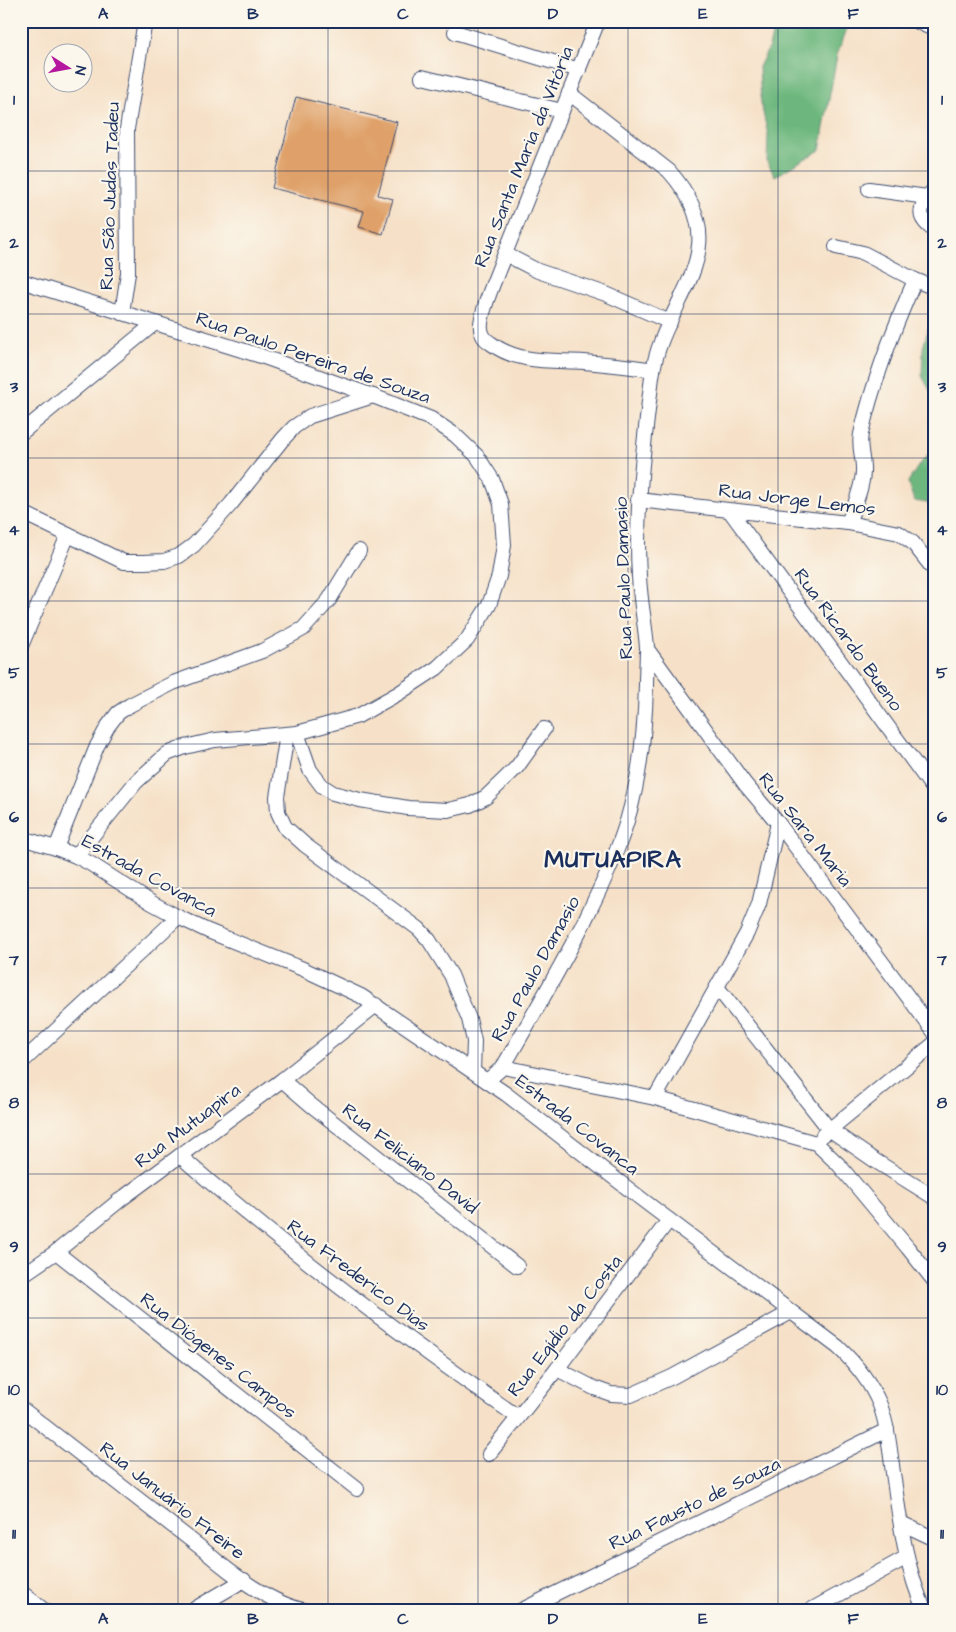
<svg xmlns="http://www.w3.org/2000/svg" width="956" height="1632" viewBox="0 0 956 1632" font-family="'Architects Daughter',sans-serif">
  <style>
    .forest { fill: #6db77e; stroke: #44736e }
    .building { fill: #dfa169 }
    .lines { fill: none; stroke-linecap: round; stroke-linejoin: round }
    .minor-casing { stroke: #3c4a6e; stroke-width: 16 }
    .minor { stroke: #fff; stroke-width: 14 }
    .grid { fill: none; stroke: #1b2f5e; stroke-width: 1; stroke-opacity: 0.55 }
    .labels { text-anchor: middle; dominant-baseline: central; stroke-width: 4.5; stroke-linejoin: round; paint-order: stroke }
    .street-label { font-size: 19px; fill: #1b2f5e; stroke: #fbf7ec }
    .district-label { font-size: 24px; font-weight: bold; letter-spacing: 1px; fill: #1b2f5e; stroke: #fbf7ec }
    .neatline { fill: none; stroke: #1b2f5e; stroke-width: 2 }
    .grid-label { font-size: 16px; text-anchor: middle; font-weight: bold; fill: #1b2f5e }
  </style>
  <rect width="100%" height="100%" fill="#fbf7ec"/>
  <filter id="ink" filterUnits="userSpaceOnUse"><feTurbulence type="fractalNoise" baseFrequency=".02" numOctaves="2"/><feDisplacementMap in="SourceGraphic" scale="10" xChannelSelector="R" yChannelSelector="G"/><feConvolveMatrix kernelMatrix="1 2 1 2 8 2 1 2 1" color-interpolation-filters="sRGB"/></filter>
  <filter id="wash" filterUnits="userSpaceOnUse"><feTurbulence type="fractalNoise" baseFrequency=".0096" numOctaves="4" result="noise"/><feDisplacementMap in="SourceGraphic" scale="20" xChannelSelector="R" yChannelSelector="G"/><feGaussianBlur stdDeviation="1.12" result="paint"/><feColorMatrix in="noise" values="0 0 0 0 0 0 0 0 0 0 0 0 0 0 0 0 0 1.4 0 .05"/><feComposite in="paint" operator="in"/></filter>
  <g filter="url(#wash)">
    <rect width="100%" height="100%" fill="#f6e1c8"/>
    <g class="forest">
      <polygon points="776,21 850,21 837,55 820,150 775,176 767,162 768,135 761,103 759,67 769,47"/>
      <polygon points="935,323 935,399 922,376 923,348 929,326"/>
      <polygon points="935,447 935,504 914,501 908,482 919,465"/>
    </g>
    <g id="blocks">
      <polygon class="building" points="296,97 397,122 378,195 393,199 383,234 359,227 364,211 272,188"/>
    </g>
  </g>
  <g filter="url(#ink)">
    <use href="#blocks" fill-opacity="0" stroke="#3c4a6e" stroke-width="1"/>
    <g class="lines">
      <g class="minor-casing">
        <g id="minor">
          <path d="M598,21L498,271C493,284 479,317 481,329C482,337 486,340 492,344C519,364 552,360 584,362C607,364 630,366 653,370"/>
          <polyline points="916,21 935,30"/>
          <polyline points="455,32 579,70"/>
          <polyline points="422,77 562,111"/>
          <polyline points="869,189 927,197 935,189"/>
          <path d="M927,197C917,213 920,220 935,231"/>
          <polyline points="836,247 863,253 915,280 935,288"/>
          <polyline points="505,254 538,271 606,294 670,322"/>
          <polyline points="21,281 261,356 373,396 431,419 455,435 477,456 492,479 501,504 504,545 499,576 489,605 467,640 437,668 399,693 358,716 297,733 215,740 185,747 167,754 136,782 76,856"/>
          <polyline points="122,313 128,273 127,129 145,21"/>
          <polyline points="21,433 155,323"/>
          <polyline points="638,500 848,523 899,533 913,543 935,571"/>
          <polyline points="730,511 935,791"/>
          <polyline points="21,512 124,562 144,562 164,561 179,556 194,545 231,504 282,440 294,427 310,416 373,396"/>
          <path d="M848,523C854,507 862,489 863,472C864,459 858,447 861,434C873,381 893,330 915,280"/>
          <polyline points="21,646 68,535"/>
          <polyline points="647,649 745,784 778,823 935,1033"/>
          <polyline points="297,733 310,770 322,786 333,793 360,800 408,808 448,810 470,805 486,797 517,767 544,729"/>
          <polyline points="287,734 277,797 278,812 285,827 305,845 419,929 429,940 451,975 469,1019 474,1041 473,1071"/>
          <path d="M21,838L56,848L76,856L91,864L152,903L178,917L208,931L303,969L361,996L506,1094L644,1201L838,1347C856,1364 871,1383 880,1405C888,1427 890,1450 893,1473C900,1520 905,1567 925,1611"/>
          <polyline points="56,848 97,746 108,726 118,713 130,705 173,683 262,651 303,629 329,600 359,551"/>
          <polyline points="717,987 829,1129 874,1160 935,1198"/>
          <polyline points="21,1063 178,917"/>
          <path d="M503,1067C531,1019 559,971 584,922C600,889 616,857 627,821C640,778 645,730 646,685C646,672 647,660 647,647C645,623 640,600 639,576C635,509 644,443 652,377C662,297 742,253 669,171L569,93"/>
          <polyline points="282,1080 311,1105 517,1266"/>
          <polyline points="487,1081 503,1067 655,1098 816,1143 839,1165 908,1248 935,1282"/>
          <polyline points="655,1098 747,933 759,904 778,823"/>
          <polyline points="823,1135 935,1043"/>
          <path d="M180,1156C287,1250 401,1336 518,1417"/>
          <polyline points="56,1252 357,1489"/>
          <polyline points="21,1276 56,1252 120,1200 282,1080 376,1005"/>
          <polyline points="557,1369 594,1388 611,1394 631,1395 672,1377 791,1312"/>
          <path d="M21,1408L205,1551C231,1574 273,1605 307,1611"/>
          <polyline points="489,1454 557,1369 669,1220"/>
          <polyline points="901,1523 935,1539"/>
          <polyline points="21,1592 45,1611"/>
          <polyline points="191,1611 244,1580"/>
          <polyline points="520,1611 887,1430"/>
          <polyline points="809,1611 907,1557"/>
        </g>
      </g>
      <use href="#minor" class="minor"/>
    </g>
  </g>
  <path class="grid" d="M178,21V1611M328,21V1611M478,21V1611M628,21V1611M778,21V1611M21,171H935M21,314H935M21,458H935M21,601H935M21,744H935M21,888H935M21,1031H935M21,1174H935M21,1318H935M21,1461H935"/>
  <g class="labels">
    <g class="street-label">
      <text transform="translate(524 157) rotate(-68)">Rua Santa Maria da Vitória</text>
      <text transform="translate(110 196) rotate(-88)">Rua São Judas Tadeu</text>
      <text transform="translate(313 358) rotate(19)">Rua Paulo Pereira de Souza</text>
      <text transform="translate(797 500) rotate(7)">Rua Jorge Lemos</text>
      <text transform="translate(624 578) rotate(-92)">Rua Paulo Damasio</text>
      <text transform="translate(848 640) rotate(54)">Rua Ricardo Bueno</text>
      <text transform="translate(805 830) rotate(52)">Rua Sara Maria</text>
      <text transform="translate(149 876) rotate(29)">Estrada Covanca</text>
      <text transform="translate(536 969) rotate(-61)">Rua Paulo Damasio</text>
      <text transform="translate(577 1125) rotate(38)">Estrada Covanca</text>
      <text transform="translate(188 1126) rotate(-37)">Rua Mutuapira</text>
      <text transform="translate(410 1159) rotate(38)">Rua Feliciano David</text>
      <text transform="translate(358 1276) rotate(37)">Rua Frederico Dias</text>
      <text transform="translate(565 1326) rotate(-52)">Rua Egídio da Costa</text>
      <text transform="translate(218 1356) rotate(38)">Rua Diógenes Campos</text>
      <text transform="translate(172 1501) rotate(38)">Rua Januário Freire</text>
      <text transform="translate(695 1504) rotate(-26)">Rua Fausto de Souza</text>
    </g>
    <g class="district-label">
      <text x="613" y="860">MUTUAPIRA</text>
    </g>
  </g>
  <rect width="956" height="1632" fill="none" stroke="#fbf7ec" stroke-width="55"/>
  <g transform="translate(68 68) rotate(101)"><circle r="24" fill="#fbf7ec" stroke="#a1a7b3"/>
  <path d="M0-4L9 19L0 12L-9 19Z" fill="#b5179e"/>
  <text y="-8" font-size="14" font-weight="bold" text-anchor="middle" fill="#1b2f5e">N</text>
  </g>
  <rect x="28" y="28" width="900" height="1576" class="neatline"/>
  <g class="grid-label">
    <text x="103" y="19">A</text>
    <text x="253" y="19">B</text>
    <text x="403" y="19">C</text>
    <text x="553" y="19">D</text>
    <text x="703" y="19">E</text>
    <text x="853" y="19">F</text>
    <text x="14" y="105">1</text>
    <text x="942" y="105">1</text>
    <text x="14" y="248">2</text>
    <text x="942" y="248">2</text>
    <text x="14" y="392">3</text>
    <text x="942" y="392">3</text>
    <text x="14" y="535">4</text>
    <text x="942" y="535">4</text>
    <text x="14" y="678">5</text>
    <text x="942" y="678">5</text>
    <text x="14" y="822">6</text>
    <text x="942" y="822">6</text>
    <text x="14" y="965">7</text>
    <text x="942" y="965">7</text>
    <text x="14" y="1108">8</text>
    <text x="942" y="1108">8</text>
    <text x="14" y="1252">9</text>
    <text x="942" y="1252">9</text>
    <text x="14" y="1395">10</text>
    <text x="942" y="1395">10</text>
    <text x="14" y="1539">11</text>
    <text x="942" y="1539">11</text>
    <text x="103" y="1624">A</text>
    <text x="253" y="1624">B</text>
    <text x="403" y="1624">C</text>
    <text x="553" y="1624">D</text>
    <text x="703" y="1624">E</text>
    <text x="853" y="1624">F</text>
  </g>
</svg>
